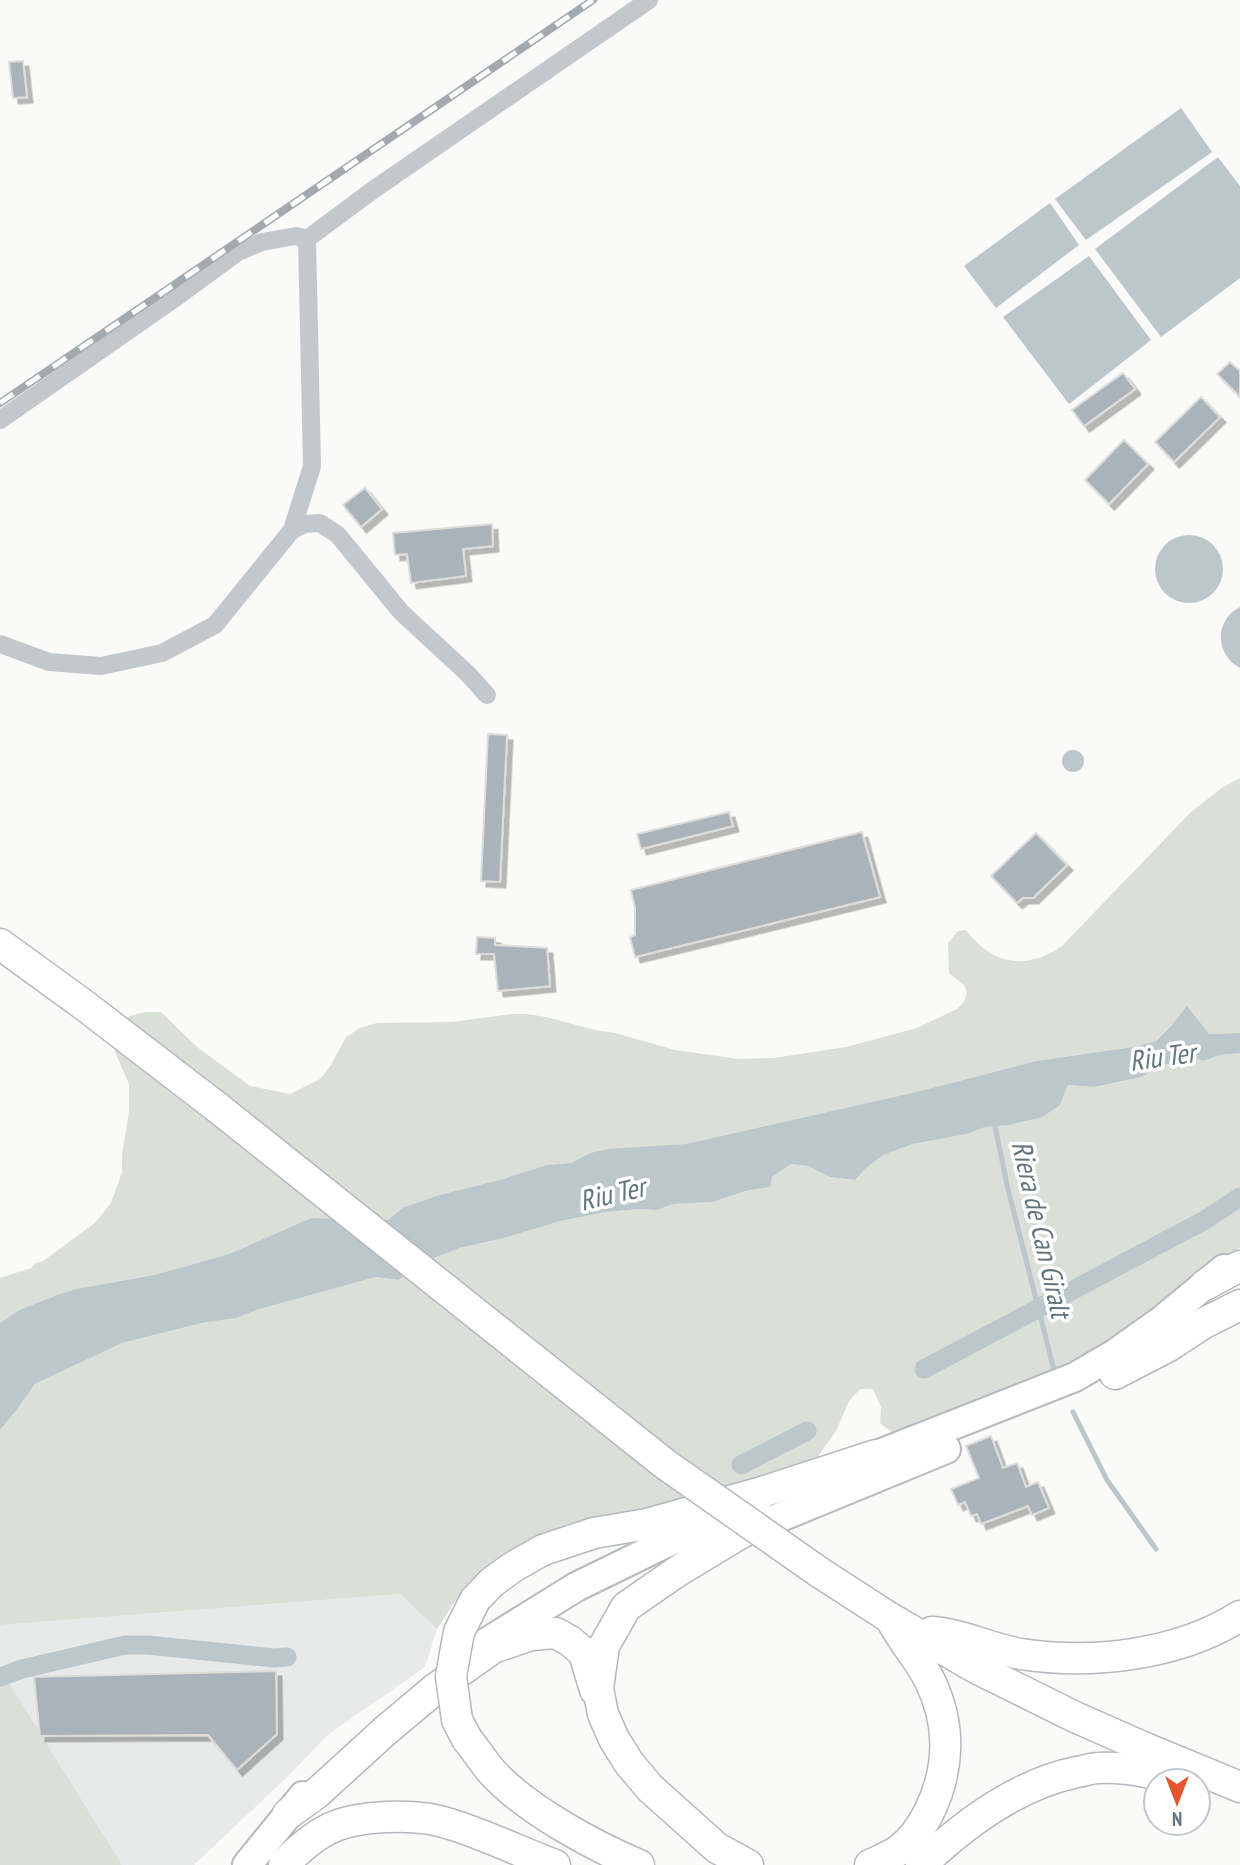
<svg xmlns="http://www.w3.org/2000/svg" width="1240" height="1865" viewBox="0 0 1240 1865" font-family="'PT Sans Narrow',sans-serif">
  <style>
    .built { fill: #e8e9e9 }
    .green { fill: #dadfd7 }
    .water { fill: #bbc7cb }
    .lines { fill: none; stroke-linecap: round; stroke-linejoin: round }
    .stream { stroke: #bbc7cb; stroke-width: 5 }
    .canal { stroke: #bbc7cb; stroke-width: 19 }
    .building { fill: #aab3b9; stroke: #dcdcda; stroke-width: 2; filter: url(#shadow) }
    .primary-casing { stroke: #b5babe; stroke-width: 32 }
    .trunk-casing { stroke: #b4b9bd; stroke-width: 33 }
    .minor { stroke: #c3c8cc; stroke-width: 18 }
    .primary { stroke: #fff; stroke-width: 28 }
    .trunk { stroke: #fff; stroke-width: 30 }
    .rail-casing { stroke: #a2aab0; stroke-width: 8 }
    .rail { stroke: #fff; stroke-width: 5; stroke-dasharray: 16; stroke-linecap: butt }
    .trunk-bridge-casing { stroke: #b4b9bd; stroke-width: 33; stroke-linecap: butt }
    .trunk-bridge { stroke: #fff; stroke-width: 30 }
    .labels { text-anchor: middle; dominant-baseline: central; stroke-width: 7; stroke-linejoin: round; paint-order: stroke }
    .water-label { font-size: 28px; font-style: italic; fill: #60757c; stroke: #fff }
  </style>
  <defs>
    <filter id="shadow"><feDropShadow dx="5.5" dy="5.5" stdDeviation="0" flood-color="#0004"/></filter>
  </defs>
  <rect width="100%" height="100%" fill="#fafaf8"/>
  <polygon class="built" points="400,1594 437,1629 425,1667 329,1734 288,1776 194,1865 122,1865 0,1668 0,1625"/>
  <g class="green">
    <path d="M1240,778V1033L1209,1034L1172,1025L1156,1041L1133,1047L1036,1061L916,1092L686,1144L590,1153L571,1163L546,1165L503,1179L439,1195L404,1207L388,1220L311,1218L229,1254L154,1275L76,1289L57,1295L19,1310L0,1323V1278L31,1268L36,1263L43,1261L95,1223L111,1203L122,1172V1155L129,1111V1084L115,1052L114,1043L123,1021L130,1016L145,1012H161L197,1047L250,1086L290,1094L320,1079L331,1065L346,1037L360,1028L377,1023L452,1022L511,1014H527L546,1017L595,1030L615,1033L675,1050L739,1059L774,1058L846,1047L917,1028L957,1009L964,1002L967,993L964,985L949,973L948,943L958,931L966,930C992,965 1026,971 1062,946L1191,812L1223,787Z"/>
    <polygon points="1240,1053 1240,1247 1112,1347 897,1436 880,1423 881,1407 873,1389 860,1389 849,1401 836,1431 814,1462 506,1557 455,1601 437,1629 400,1594 0,1625 0,1430 15,1412 35,1384 122,1343 202,1323 236,1318 260,1309 376,1277 398,1280 434,1258 460,1248 504,1238 561,1221 606,1212 639,1209 657,1210 673,1204 713,1202 747,1191 769,1187 772,1177 791,1164 808,1166 830,1177 855,1180 866,1168 883,1155 913,1144 967,1134 985,1127 1009,1125 1060,1105 1068,1085 1094,1087 1142,1077 1160,1063 1180,1066 1192,1056 1203,1061 1220,1055"/>
    <polygon points="0,1668 122,1865 0,1865"/>
  </g>
  <g class="water">
    <polygon points="1181,108 1212,152 1086,240 1055,199"/>
    <polygon points="1218,157 1240,186 1240,278 1161,337 1095,249"/>
    <polygon points="1050,203 1079,245 996,308 964,266"/>
    <polygon points="1089,256 1151,340 1069,404 1003,317"/>
    <circle cx="1189" cy="569" r="34"/>
    <path d="M1240,607V668C1215,655 1214,620 1240,607Z"/>
    <circle cx="1073" cy="761" r="11"/>
    <polygon points="1187,1006 1209,1034 1240,1033 1240,1053 1220,1055 1203,1061 1192,1056 1180,1066 1160,1063 1142,1077 1094,1087 1068,1085 1060,1105 1042,1117 1009,1125 985,1127 967,1134 913,1144 883,1155 866,1168 855,1180 830,1177 808,1166 791,1164 772,1177 770,1187 746,1191 713,1202 673,1204 657,1210 639,1209 606,1212 561,1221 504,1238 460,1248 434,1258 398,1280 376,1277 260,1309 236,1318 202,1323 122,1343 35,1384 15,1412 0,1430 0,1323 19,1310 57,1295 76,1289 154,1275 229,1254 311,1218 388,1220 404,1207 439,1195 503,1179 546,1165 571,1163 590,1153 608,1149 686,1144 916,1092 1036,1061 1133,1047 1156,1041 1172,1025"/>
  </g>
  <g class="lines">
    <g class="stream">
      <polyline points="994,1121 1007,1185 1054,1370"/>
      <polyline points="1073,1412 1107,1480 1156,1549"/>
    </g>
    <g class="canal">
      <polyline points="924,1369 1205,1220 1240,1197"/>
      <polyline points="741,1465 807,1431"/>
      <polyline points="0,1677 22,1669 125,1645 148,1645 274,1658 287,1657"/>
    </g>
  </g>
  <g class="building">
    <polygon points="23,61 27,97 13,98 9,62"/>
    <polygon points="1230,362 1240,371 1240,397 1217,374"/>
    <polygon points="1123,373 1135,389 1084,426 1072,410"/>
    <polygon points="1201,397 1220,417 1174,462 1155,442"/>
    <polygon points="1124,440 1148,464 1109,504 1085,480"/>
    <polygon points="365,488 382,509 361,527 343,505"/>
    <polygon points="492,524 493,546 463,549 466,576 411,583 407,554 395,555 393,533"/>
    <polygon points="488,734 507,735 500,882 481,881"/>
    <polygon points="729,812 733,826 641,849 637,834"/>
    <polygon points="862,832 880,897 635,957 630,937 635,935 635,908 631,890"/>
    <polygon points="1036,833 1067,865 1033,898 1023,898 1017,903 991,876"/>
    <polygon points="477,937 495,938 495,945 547,948 550,986 498,991 494,954 476,954"/>
    <polygon points="991,1436 1003,1468 1017,1463 1026,1487 1038,1482 1049,1508 1032,1515 1028,1506 981,1524 977,1514 971,1516 965,1502 958,1505 951,1489 979,1478 966,1446"/>
    <polygon points="276,1671 277,1734 237,1770 208,1735 40,1736 34,1677"/>
  </g>
  <g class="lines">
    <g class="primary-casing">
      <g id="primary">
        <polyline points="854,1464 1075,1377 1116,1353 1161,1321 1224,1269"/>
        <polyline points="737,1535 946,1449"/>
        <polyline points="484,1644 576,1587 664,1544 756,1505"/>
        <polyline points="247,1865 303,1796"/>
      </g>
    </g>
    <g class="trunk-casing">
      <g id="trunk">
        <polyline points="0,944 84,1005 218,1108"/>
        <polyline points="1205,1285 1240,1266"/>
        <polyline points="1115,1374 1169,1346 1204,1323 1240,1305"/>
        <polyline points="741,1533 675,1573 626,1607 604,1646 598,1688 603,1714 614,1739 629,1763 650,1788 717,1848 748,1865"/>
        <polyline points="819,1572 890,1618 976,1668 1075,1717 1143,1747 1240,1787"/>
        <polyline points="475,1600 491,1583 513,1567 543,1550 594,1533 647,1524 759,1493 876,1455"/>
        <path d="M932,1632C962,1634 991,1649 1021,1654C1092,1665 1179,1655 1240,1616"/>
        <path d="M467,1739C476,1750 484,1763 493,1773C527,1810 594,1846 639,1865"/>
        <polyline points="288,1814 317,1793 385,1731 435,1689 493,1648 531,1635 556,1633 570,1641 584,1653 595,1690"/>
        <path d="M284,1865C293,1854 312,1838 325,1831C354,1814 419,1813 450,1824C486,1835 520,1852 555,1865"/>
        <path d="M870,1865C880,1860 891,1856 899,1850C913,1840 922,1826 929,1812C950,1769 951,1724 930,1681C920,1660 903,1642 892,1621"/>
        <path d="M921,1865C964,1824 1018,1784 1077,1772C1084,1771 1091,1768 1098,1768C1127,1766 1156,1774 1183,1781"/>
      </g>
    </g>
    <g class="minor">
      <polyline points="307,239 373,190 649,0"/>
      <polyline points="0,420 178,296 238,252 262,242 296,236 307,239"/>
      <polyline points="292,530 305,524 320,523 338,535 401,612 468,674 487,695"/>
      <polyline points="0,644 49,662 101,666 162,653 215,625 292,530 312,466 307,239"/>
    </g>
    <use href="#primary" class="primary"/>
    <use href="#trunk" class="trunk"/>
    <g class="rail-casing">
      <polyline id="rail" points="0,403 593,0"/>
    </g>
    <use href="#rail" class="rail"/>
    <g class="trunk-bridge-casing">
      <g id="trunk-bridge">
        <polyline points="218,1108 665,1464 819,1572"/>
        <polyline points="467,1739 457,1720 451,1676 459,1632 475,1600"/>
      </g>
    </g>
    <use href="#trunk-bridge" class="trunk-bridge"/>
  </g>
  <g class="labels">
    <g class="water-label">
      <text transform="translate(1162 1056) rotate(-8)">Riu Ter</text>
      <text transform="translate(612 1193) rotate(-13)">Riu Ter</text>
      <text transform="translate(1042 1229) rotate(77)">Riera de Can Giralt</text>
    </g>
  </g>
  <g transform="translate(1177 1802) rotate(180)"><circle r="33" fill="#ffffff" stroke="#c1c8cd" stroke-width="2"/>
  <path d="M0-5L12 26L0 18L-12 26Z" fill="#e4572e"/>
  <text y="-10" font-size="19" font-weight="bold" text-anchor="middle" fill="#657683">N</text>
  </g>
</svg>
